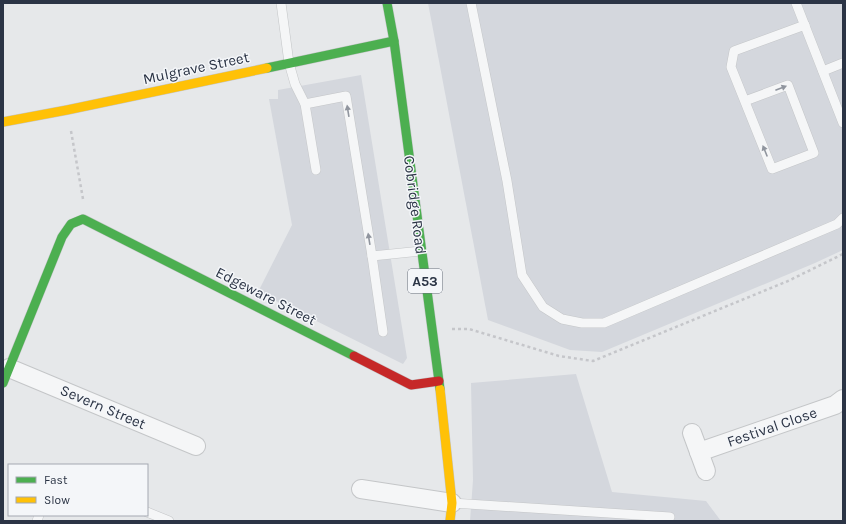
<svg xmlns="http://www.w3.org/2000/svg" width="846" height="524" viewBox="0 0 846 524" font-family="Karla,sans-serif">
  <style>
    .built { fill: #d4d7dd }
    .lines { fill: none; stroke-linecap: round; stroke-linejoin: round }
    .lane-casing { stroke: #c4c6c8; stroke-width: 10 }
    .street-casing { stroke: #c4c6c8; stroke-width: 20 }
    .fast-casing { stroke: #c4c6c8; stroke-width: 10 }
    .slow-casing { stroke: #c4c6c8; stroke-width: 10 }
    .jam-casing { stroke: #c4c6c8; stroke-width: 10 }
    .path { stroke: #c5c6ca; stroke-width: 2.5; stroke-dasharray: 3 3; stroke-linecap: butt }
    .lane { stroke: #f5f6f7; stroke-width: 9 }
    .street { stroke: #f5f6f7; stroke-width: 18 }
    .fast { stroke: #4caf50; stroke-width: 9 }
    .slow { stroke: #ffc107; stroke-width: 9 }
    .jam { stroke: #c62828; stroke-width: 9 }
    .oneway { fill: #90959e }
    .labels { text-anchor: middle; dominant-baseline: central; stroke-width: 3; stroke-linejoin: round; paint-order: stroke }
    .shield { fill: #f4f6f9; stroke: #676e7b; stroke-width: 1 }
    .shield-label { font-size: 14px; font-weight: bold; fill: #2b3445 }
    .street-label { font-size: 15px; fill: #2b3445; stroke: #f4f6f9 }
  </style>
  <rect width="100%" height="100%" fill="#e6e8ea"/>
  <g class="built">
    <polygon points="428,3 843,3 843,250 815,263 602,352 570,350 488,320"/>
    <polygon points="361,75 407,358 403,364 258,292 292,225 269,99 278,99 278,90"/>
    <polygon points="576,374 612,492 706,501 721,521 470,521 473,480 471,383"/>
  </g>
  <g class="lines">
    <g class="lane-casing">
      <g id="lane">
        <polyline points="281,3 289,63 295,84 305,104 316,170"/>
        <polyline points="471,3 507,181 522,275 543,307 562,319 582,323 604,323 837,224 843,218"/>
        <polyline points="796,3 843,123"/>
        <polyline points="823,71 843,63"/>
        <polyline points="745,101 788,85 814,153 772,169 731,67 734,51 805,25"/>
        <polyline points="305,104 346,96 372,256 421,251"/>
        <polyline points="372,256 383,332"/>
        <polyline points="452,503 670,517"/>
        <polyline points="147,512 169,521"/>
        <polyline points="37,521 39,515"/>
      </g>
    </g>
    <g class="street-casing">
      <g id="street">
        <polyline points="9,368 196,446"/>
        <polyline points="692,433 706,471"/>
        <polyline points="699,452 835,405 843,399"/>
        <polyline points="361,489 452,503"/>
      </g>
    </g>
    <g class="fast-casing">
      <g id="fast">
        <polyline points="387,3 394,41 440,389"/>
        <polyline points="267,68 394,41"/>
        <polyline points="3,383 62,237 71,224 83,219 354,356"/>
      </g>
    </g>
    <g class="slow-casing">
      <g id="slow">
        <polyline points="3,122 67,110 267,68"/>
        <polyline points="440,389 452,503 450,521"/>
      </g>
    </g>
    <g class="jam-casing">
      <polyline id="jam" points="354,356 411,385 439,381"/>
    </g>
    <g class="path">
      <polyline points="71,131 83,199"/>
      <polyline points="452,329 469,329 559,356 593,361 788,281 843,254"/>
    </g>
    <use href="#lane" class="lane"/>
    <use href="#street" class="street"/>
    <use href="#fast" class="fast"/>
    <use href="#slow" class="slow"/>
    <use href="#jam" class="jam"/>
  </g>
  <defs><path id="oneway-solid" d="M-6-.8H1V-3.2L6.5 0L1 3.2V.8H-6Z"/></defs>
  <g class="oneway">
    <use href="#oneway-solid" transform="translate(781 88) rotate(-21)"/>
    <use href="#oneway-solid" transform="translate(348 111) rotate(-99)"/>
    <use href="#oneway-solid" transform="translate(765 151) rotate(-112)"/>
    <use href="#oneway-solid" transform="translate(369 239) rotate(-99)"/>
  </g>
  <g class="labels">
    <rect class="shield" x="408" y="269" width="34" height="24" rx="3"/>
    <g class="shield-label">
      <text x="425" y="281">A53</text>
    </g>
    <g class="street-label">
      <text transform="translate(196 68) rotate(-12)">Mulgrave Street</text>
      <text transform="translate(415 205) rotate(83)">Cobridge Road</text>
      <text transform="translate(266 296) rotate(27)">Edgeware Street</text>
      <text transform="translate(103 407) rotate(23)">Severn Street</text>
      <text transform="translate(772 427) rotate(-19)">Festival Close</text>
    </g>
  </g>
  <rect width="846" height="524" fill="none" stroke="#2b3445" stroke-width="8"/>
  <rect x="8" y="464" width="140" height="52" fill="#f4f6f9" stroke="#a4a8b1"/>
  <rect x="16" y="477" width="20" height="6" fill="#4caf50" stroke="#a4a8b1"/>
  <text x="44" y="484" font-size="12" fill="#2b3445">Fast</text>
  <rect x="16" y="497" width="20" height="6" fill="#ffc107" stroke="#a4a8b1"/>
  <text x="44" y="504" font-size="12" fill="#2b3445">Slow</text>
</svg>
